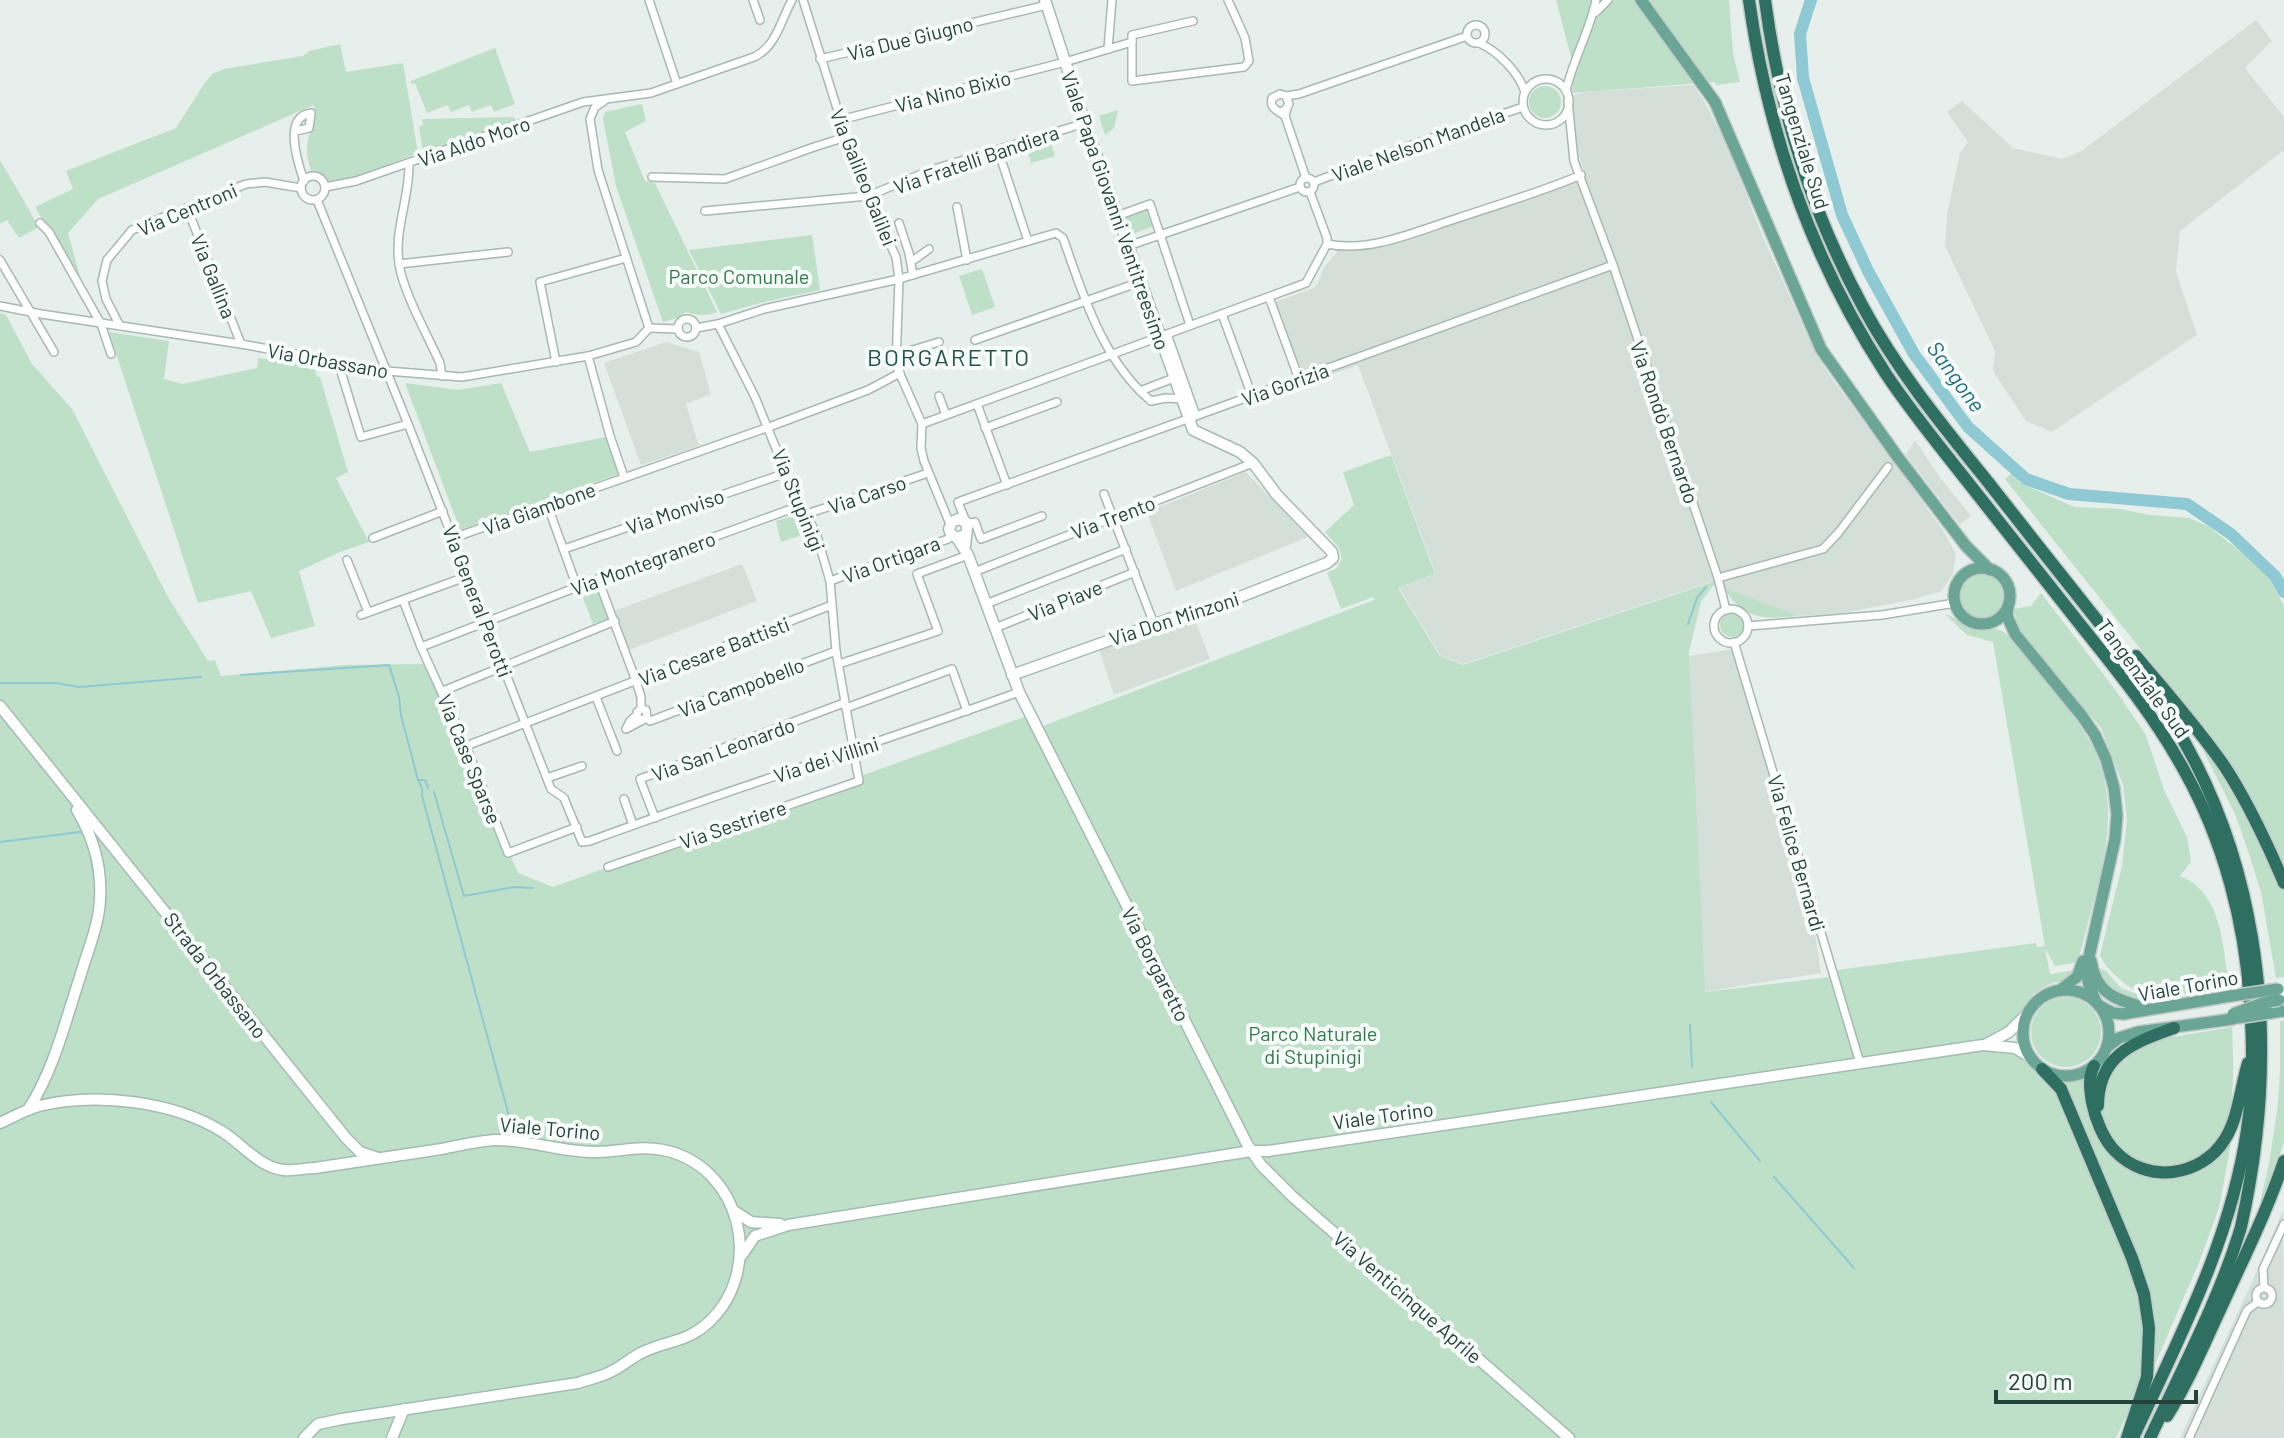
<svg xmlns="http://www.w3.org/2000/svg" width="2284" height="1438" viewBox="0 0 2284 1438" font-family="Barlow,sans-serif">
  <style>
    .built { fill: #d4dfda }
    .green { fill: #bfe0c8 }
    .lines { fill: none; stroke-linecap: round; stroke-linejoin: round }
    .stream { stroke: #8ec9d4; stroke-width: 2 }
    .river { stroke: #8ec9d4; stroke-width: 12 }
    .street-casing { stroke: #a8b8b2; stroke-width: 10 }
    .secondary-casing { stroke: #a4bbb3; stroke-width: 13 }
    .primary-casing { stroke: #c2cac8; stroke-width: 14 }
    .highway-casing { stroke: #c2cac8; stroke-width: 15 }
    .street { stroke: #fff; stroke-width: 7 }
    .secondary { stroke: #fff; stroke-width: 10 }
    .primary { stroke: #6aa596; stroke-width: 11 }
    .highway { stroke: #2f6f62; stroke-width: 12 }
    .primary-bridge-casing { stroke: #c2cac8; stroke-width: 14; stroke-linecap: butt }
    .primary-bridge { stroke: #6aa596; stroke-width: 11 }
    .labels { text-anchor: middle; dominant-baseline: central; stroke-width: 8; stroke-linejoin: round; paint-order: stroke }
    .street-label { font-size: 20px; fill: #24423a; stroke: #f7fbf9 }
    .park-label { font-size: 20px; fill: #2d7a4b; stroke: #f7fbf9 }
    .water-label { font-size: 22px; font-style: italic; fill: #1c6f80; stroke: #f7fbf9 }
    .quarter-label { font-size: 24px; letter-spacing: 2px; fill: #1f5548; stroke: #f7fbf9 }
  </style>
  <rect width="100%" height="100%" fill="#e6efeb"/>
  <g class="built">
    <polygon points="2256,20 2272,41 2245,68 2284,117 2284,150 2180,231 2176,272 2197,335 2052,432 2026,421 1993,371 1995,351 1945,246 1947,214 1960,153 1968,142 1947,112 1962,101 2013,148 2062,159 2080,152"/>
    <polygon points="1693,85 1704,101 1727,145 1762,235 1815,352 1832,379 1895,463 1944,532 1956,554 1953,573 1942,591 1915,599 1838,614 1799,616 1713,586 1711,582 1463,664 1441,656 1399,588 1436,574 1358,365 1305,384 1275,302 1314,288 1317,285 1324,267 1339,250 1356,247 1541,194 1585,174 1575,146 1572,96 1585,92"/>
    <polygon points="666,342 699,352 711,394 686,404 699,446 641,465 604,363"/>
    <polygon points="1915,440 1941,479 1971,516 1960,525 1906,455"/>
    <polygon points="1246,472 1308,537 1176,591 1147,512"/>
    <polygon points="742,564 757,601 629,650 614,611"/>
    <polygon points="1193,615 1210,659 1114,695 1099,649"/>
    <polygon points="1732,649 1814,927 1821,973 1703,992 1689,656"/>
    <polygon points="2283,1210 2284,1438 2180,1438 2251,1284"/>
  </g>
  <g class="green">
    <polygon points="1556,0 1729,0 1733,53 1740,82 1716,85 1715,82 1572,93 1574,68"/>
    <path d="M340,44L346,72L403,63L418,153L350,179L327,182L319,174L311,172C310,166 307,159 307,152C306,135 317,124 314,105L98,199L68,233L84,291L35,207L73,189L66,171L176,128L204,84L212,74L224,69L303,56L309,51Z"/>
    <polygon points="495,48 515,104 494,112 491,105 472,112 469,105 451,112 447,105 427,113 415,83 411,84 411,81"/>
    <circle cx="1545" cy="102" r="16"/>
    <path d="M642,104L646,121L625,132L645,181L655,183L717,312C706,316 698,316 686,312L677,318L663,322L616,186L603,119L605,112Z"/>
    <polygon points="1118,110 1114,128 1105,135 1099,116"/>
    <polygon points="514,117 516,121 423,152 419,126 423,126 422,119"/>
    <polygon points="1049,137 1055,156 1031,163 1026,145"/>
    <polygon points="0,160 39,227 19,238 7,220 0,224"/>
    <polygon points="1146,208 1152,227 1132,234 1125,215"/>
    <polygon points="812,235 820,290 764,302 721,314 689,250"/>
    <polygon points="982,269 995,307 972,315 959,276"/>
    <path d="M0,313L6,315L32,364L72,409L168,597L208,661L215,660L221,676L345,665L426,664L518,873L553,887L1027,716L1035,729L1374,600L1373,597L1341,609L1327,572L1336,569L1342,559L1339,548L1325,532L1354,505L1343,472L1391,455L1435,574L1398,588L1440,656L1463,665L1716,581L1701,602L1689,652L1705,992L1839,976L1838,970L2036,943L2037,947L2045,946L1993,642L1967,635L1945,614C1955,617 1962,624 1972,628C1981,631 1993,627 2002,631C2021,642 2082,725 2093,747C2103,767 2109,796 2108,818C2107,864 2089,917 2078,962L2055,966L2045,948L2050,974L2075,970L2063,981L2052,983L2033,994L2015,1021L1989,1038L1991,1051C2016,1049 2016,1054 2033,1069C2042,1077 2051,1081 2059,1091L2135,1275L2144,1312L2142,1381L2116,1438H0Z"/>
    <polygon points="109,332 169,341 164,379 182,384 257,368 258,358 314,365 317,377 320,377 348,472 336,478 369,542 340,552 299,571 315,626 271,638 251,591 198,603"/>
    <polygon points="405,383 458,390 501,383 530,452 606,437 618,474 460,530"/>
    <path d="M2012,473L2019,482L2074,507L2120,509L2150,515L2189,518L2208,526L2240,551L2270,579L2284,606V864C2263,817 2239,776 2209,735L2005,479Z"/>
    <polygon points="803,513 811,532 781,542 776,521"/>
    <circle cx="1981" cy="596" r="23"/>
    <polygon points="597,584 609,618 593,624 580,590"/>
    <path d="M1724,588L1799,616C1765,619 1744,621 1724,588Z"/>
    <path d="M2041,593L2114,688L2146,735L2164,790L2187,837L2191,862L2180,876C2222,892 2223,947 2229,985C2189,992 2147,1009 2115,975C2108,968 2104,964 2100,955L2122,866L2127,820L2123,785L2101,728L2019,630L2013,609L2031,606Z"/>
    <circle cx="1732" cy="625" r="12"/>
    <polygon points="2197,738 2228,781 2264,845 2284,892 2284,977 2276,978 2261,892 2248,851 2235,814"/>
    <path d="M2095,966L2106,971L2121,988L2156,1001C2124,1007 2109,991 2095,966Z"/>
    <circle cx="2066" cy="1032" r="35"/>
    <polygon points="2284,1020 2284,1141 2274,1175 2256,1219 2269,1164 2278,1104 2280,1069 2280,1021"/>
    <path d="M2232,1027C2233,1058 2236,1095 2226,1125C2203,1192 2095,1176 2102,1094C2103,1083 2113,1064 2122,1057C2131,1051 2144,1043 2154,1039C2161,1037 2170,1037 2178,1036C2196,1033 2214,1030 2232,1027Z"/>
    <polygon points="2085,1077 2117,1159 2136,1173 2159,1178 2181,1176 2232,1138 2219,1208 2200,1260 2153,1369 2150,1306 2062,1083 2063,1081 2079,1080"/>
  </g>
  <g class="lines">
    <g class="stream">
      <polyline points="1688,624 1697,598 1706,587"/>
      <polyline points="241,675 389,665 399,697 401,715 418,780 422,788 422,796 512,1127"/>
      <polyline points="0,683 56,683 79,687 201,677"/>
      <polyline points="419,780 425,780 428,788"/>
      <polyline points="434,792 464,896 514,887 532,888"/>
      <polyline points="0,842 80,832 85,835"/>
      <polyline points="90,853 95,882"/>
      <polyline points="1690,1025 1692,1067"/>
      <polyline points="1711,1102 1760,1161"/>
      <polyline points="1774,1177 1854,1268"/>
    </g>
    <polyline class="river" points="1811,0 1800,34 1803,78 1842,215 1868,271 1914,354 1968,427 2026,479 2069,494 2187,504 2231,534 2275,576 2284,592"/>
    <g class="street-casing">
      <g id="street">
        <polyline points="649,0 677,84"/>
        <polyline points="753,0 760,20"/>
        <polyline points="803,0 846,137 868,196 896,257 899,279 896,365 922,424 921,448 924,461 950,524"/>
        <polyline points="1596,12 1608,0"/>
        <circle cx="1476" cy="34" r="9"/>
        <polyline points="1132,42 1132,81 1244,67 1249,61 1245,38 1228,0"/>
        <path d="M1479,43C1498,51 1519,73 1525,92"/>
        <polyline points="1108,49 1112,0"/>
        <polyline points="820,59 1047,5"/>
        <circle cx="1546" cy="102" r="23"/>
        <path d="M1566,91C1573,59 1590,31 1596,0"/>
        <polyline points="1286,96 1299,94 1467,36"/>
        <polyline points="604,101 595,107 590,119 598,170 649,328"/>
        <polyline points="1568,101 1574,161 1613,265 1718,578 1726,610"/>
        <polyline points="1287,108 1285,116 1306,178"/>
        <path d="M1279,112L1285,110L1289,104L1286,96L1280,94L1272,98C1269,109 1278,110 1285,116"/>
        <polyline points="840,120 1065,62 1132,42 1132,35 1193,21"/>
        <path d="M296,131L309,128L311,113C282,117 298,163 304,181"/>
        <polyline points="998,150 1028,241"/>
        <path d="M409,163C410,197 394,229 399,263C402,290 428,336 440,363L442,376"/>
        <circle cx="313" cy="188" r="12"/>
        <polyline points="652,177 725,179 814,147 846,137"/>
        <circle cx="1307" cy="185" r="7"/>
        <polyline points="1314,182 1403,148 1523,107"/>
        <path d="M325,187L356,181L583,102L651,93L754,57C776,47 781,20 792,0"/>
        <path d="M317,200L408,424L551,789L564,798L582,842L590,841C732,788 877,744 1019,692"/>
        <polyline points="957,207 967,260"/>
        <polyline points="187,208 241,344"/>
        <polyline points="705,211 868,196 931,170 1085,123"/>
        <polyline points="1117,216 1150,204 1190,325"/>
        <polyline points="40,223 49,232 101,324 111,354"/>
        <polyline points="899,223 909,253 913,275"/>
        <path d="M1327,244C1370,253 1417,231 1458,218C1500,204 1541,192 1581,175"/>
        <polyline points="1128,246 1300,187"/>
        <polyline points="0,260 54,352"/>
        <polyline points="911,262 929,249"/>
        <polyline points="399,264 508,252"/>
        <polyline points="1269,297 1299,379"/>
        <polyline points="0,306 41,314 241,344 387,371 462,377 588,356 636,342 649,328"/>
        <polyline points="1222,314 1252,396"/>
        <circle cx="687" cy="328" r="9"/>
        <polyline points="120,326 106,299 102,281 107,260 132,230 246,184 265,182 301,188"/>
        <polyline points="649,328 678,329"/>
        <path d="M696,328L718,324L764,309L899,279L1056,233L1063,238C1083,295 1103,361 1151,401L1166,398L1182,399"/>
        <polyline points="1167,334 1196,416"/>
        <polyline points="975,340 1140,282"/>
        <polyline points="896,355 939,342"/>
        <polyline points="588,356 610,436 624,477"/>
        <polyline points="338,362 361,437 408,424"/>
        <polyline points="556,362 540,282 626,258"/>
        <polyline points="1140,391 1174,378"/>
        <polyline points="939,396 946,415"/>
        <polyline points="977,404 1007,485"/>
        <polyline points="922,424 1306,283 1327,244 1327,238 1310,192"/>
        <polyline points="985,428 1057,402"/>
        <polyline points="1104,494 1154,624"/>
        <polyline points="547,504 577,587"/>
        <polyline points="807,514 928,473"/>
        <polyline points="972,523 975,522 981,539 1042,516"/>
        <polyline points="967,528 972,523 966,522 958,502 1613,265"/>
        <polyline points="373,538 443,511"/>
        <polyline points="453,538 769,427 868,390 900,373"/>
        <polyline points="564,549 786,473"/>
        <polyline points="347,560 368,612"/>
        <polyline points="974,572 1253,463"/>
        <polyline points="1718,578 1823,549 1839,532 1888,467"/>
        <polyline points="598,579 636,681 641,697 641,709"/>
        <polyline points="830,581 948,539 951,534"/>
        <polyline points="403,600 421,647 466,746 508,853 577,827"/>
        <polyline points="986,604 1126,549"/>
        <circle cx="1731" cy="626" r="17"/>
        <polyline points="361,615 468,576"/>
        <polyline points="1748,626 1882,615 1955,603"/>
        <polyline points="995,628 1135,572"/>
        <polyline points="1734,642 1860,1063"/>
        <polyline points="421,647 598,579 802,505"/>
        <polyline points="839,664 938,631 917,574 968,555"/>
        <polyline points="443,691 615,621"/>
        <polyline points="596,697 617,751"/>
        <polyline points="846,708 952,669 967,711"/>
        <polyline points="637,715 630,721 626,729 643,720"/>
        <polyline points="647,718 646,710 641,709 637,712 637,717 640,720 647,718 650,721 836,651"/>
        <polyline points="466,746 832,605"/>
        <polyline points="547,778 582,766"/>
        <polyline points="624,799 633,825"/>
        <polyline points="655,818 640,779 844,703"/>
        <polyline points="608,867 859,781 836,651 830,581 817,536 786,473 755,397 718,324"/>
        <polyline points="2264,1287 2263,1269 2284,1224"/>
        <circle cx="2264" cy="1296" r="8"/>
        <polyline points="2189,1438 2247,1310 2258,1302"/>
      </g>
    </g>
    <g class="secondary-casing">
      <g id="secondary">
        <polyline points="957,538 968,555 1019,692 1247,1144 1261,1165 1293,1197 1569,1438"/>
        <polyline points="965,546 967,528 966,522 958,519 952,522 949,529 951,534 957,538 965,535"/>
        <polyline points="1012,675 1186,613 1209,609 1327,563 1333,558 1332,552 1277,495 1253,463 1240,452 1193,430 1085,123 1045,0"/>
        <polyline points="0,706 346,1138 360,1152 378,1158"/>
        <polyline points="1985,1045 2009,1032 2028,1013"/>
        <path d="M28,1110C54,1070 65,1022 80,977C87,952 99,926 100,899C102,868 93,837 77,810"/>
        <path d="M0,1123C13,1117 25,1110 39,1106C96,1092 173,1101 223,1132C243,1145 259,1167 284,1170C294,1171 305,1168 315,1168C355,1162 395,1156 435,1150C454,1147 475,1141 495,1140C529,1139 563,1153 597,1152C620,1152 640,1145 663,1150C742,1166 765,1269 709,1322C686,1343 668,1340 643,1352C633,1356 623,1366 612,1371C602,1377 589,1379 578,1383L342,1419L318,1424L304,1438"/>
        <polyline points="734,1211 751,1222 780,1224"/>
        <polyline points="742,1255 755,1236 788,1225 1251,1151 1268,1151 1983,1045 2015,1048 2032,1058"/>
        <polyline points="392,1438 404,1409"/>
      </g>
    </g>
    <g class="primary-casing">
      <g id="primary">
        <polyline points="1641,0 1715,102 1821,349 1897,456 1966,546 1990,570"/>
        <circle cx="1982" cy="596" r="28"/>
        <polyline points="2008,606 2007,616 2015,634 2082,716 2095,735 2106,759 2114,788 2117,815 2115,839 2087,966 2088,982 2096,1002"/>
        <path d="M2091,961C2096,995 2118,1000 2146,1008"/>
        <polyline points="2060,990 2077,977 2083,961"/>
        <circle cx="2066" cy="1033" r="43"/>
        <polyline points="2100,1006 2113,1013 2123,1014 2231,996"/>
        <polyline points="2270,1013 2284,1011"/>
        <polyline points="2107,1047 2119,1038 2138,1032 2233,1019"/>
      </g>
    </g>
    <g class="highway-casing">
      <g id="highway">
        <path d="M1749,0C1768,136 1811,259 1886,374C1910,410 1937,443 1963,476C2003,527 2043,577 2083,628C2120,674 2157,720 2185,772C2224,842 2245,923 2250,1002C2253,1045 2254,1087 2247,1130C2231,1240 2179,1338 2133,1438"/>
        <path d="M1765,0C1779,107 1810,209 1862,305C1896,369 1942,425 1988,482C2038,546 2088,609 2139,673C2261,832 2284,1034 2241,1227C2219,1300 2182,1369 2150,1438"/>
        <path d="M2136,656C2166,692 2198,728 2225,767C2249,804 2267,843 2284,883"/>
        <path d="M2094,1066C2088,1077 2090,1090 2092,1102C2095,1118 2103,1139 2115,1151C2146,1184 2201,1178 2225,1139C2238,1119 2241,1086 2248,1063"/>
        <polyline points="2042,1069 2061,1089 2132,1258 2144,1294 2149,1328 2147,1377 2127,1438"/>
        <path d="M2098,1106C2098,1055 2133,1043 2174,1028"/>
        <path d="M2167,1416C2188,1383 2203,1346 2220,1310C2242,1261 2267,1212 2284,1161"/>
      </g>
    </g>
    <use href="#street" class="street"/>
    <use href="#secondary" class="secondary"/>
    <use href="#primary" class="primary"/>
    <use href="#highway" class="highway"/>
    <g class="primary-bridge-casing">
      <g id="primary-bridge">
        <polyline points="2231,996 2278,989"/>
        <polyline points="2233,1014 2263,1003 2279,1000"/>
        <polyline points="2237,1018 2270,1013"/>
      </g>
    </g>
    <use href="#primary-bridge" class="primary-bridge"/>
  </g>
  <g class="labels">
    <g class="street-label">
      <text transform="translate(910 38) rotate(-14)">Via Due Giugno</text>
      <text transform="translate(953 91) rotate(-14)">Via Nino Bixio</text>
      <text transform="translate(474 141) rotate(-19)">Via Aldo Moro</text>
      <text transform="translate(1803 141) rotate(73)">Tangenziale Sud</text>
      <text transform="translate(1418 144) rotate(-20)">Viale Nelson Mandela</text>
      <text transform="translate(976 159) rotate(-19)">Via Fratelli Bandiera</text>
      <text transform="translate(864 177) rotate(68)">Via Galileo Galilei</text>
      <text transform="translate(187 209) rotate(-23)">Via Centroni</text>
      <text transform="translate(1116 210) rotate(71)">Viale Papa Giovanni Ventitreesimo</text>
      <text transform="translate(214 276) rotate(68)">Via Gallina</text>
      <text transform="translate(328 360) rotate(10)">Via Orbassano</text>
      <text transform="translate(1285 384) rotate(-20)">Via Gorizia</text>
      <text transform="translate(1665 422) rotate(71)">Via Rondò Bernardo</text>
      <text transform="translate(867 494) rotate(-19)">Via Carso</text>
      <text transform="translate(799 500) rotate(68)">Via Stupinigi</text>
      <text transform="translate(539 508) rotate(-20)">Via Giambone</text>
      <text transform="translate(675 511) rotate(-19)">Via Monviso</text>
      <text transform="translate(1113 517) rotate(-21)">Via Trento</text>
      <text transform="translate(891 559) rotate(-20)">Via Ortigara</text>
      <text transform="translate(643 563) rotate(-20)">Via Montegranero</text>
      <text transform="translate(1065 600) rotate(-22)">Via Piave</text>
      <text transform="translate(478 601) rotate(69)">Via General Perotti</text>
      <text transform="translate(1174 618) rotate(-18)">Via Don Minzoni</text>
      <text transform="translate(714 651) rotate(-21)">Via Cesare Battisti</text>
      <text transform="translate(2144 678) rotate(54)">Tangenziale Sud</text>
      <text transform="translate(741 687) rotate(-21)">Via Campobello</text>
      <text transform="translate(723 749) rotate(-20)">Via San Leonardo</text>
      <text transform="translate(470 759) rotate(68)">Via Case Sparse</text>
      <text transform="translate(826 759) rotate(-18)">Via dei Villini</text>
      <text transform="translate(733 824) rotate(-19)">Via Sestriere</text>
      <text transform="translate(1797 853) rotate(74)">Via Felice Bernardi</text>
      <text transform="translate(1156 964) rotate(63)">Via Borgaretto</text>
      <text transform="translate(216 975) rotate(52)">Strada Orbassano</text>
      <text transform="translate(2188 985) rotate(-10)">Viale Torino</text>
      <text transform="translate(1383 1115) rotate(-8)">Viale Torino</text>
      <text transform="translate(550 1128) rotate(5)">Viale Torino</text>
      <text transform="translate(1408 1297) rotate(41)">Via Venticinque Aprile</text>
    </g>
    <g class="park-label">
      <text x="739" y="276">Parco Comunale</text>
      <text x="1313" y="1033">Parco Naturale<tspan x="1313" dy="23">di Stupinigi</tspan></text>
    </g>
    <g class="water-label">
      <text transform="translate(1957 376) rotate(54)">Sangone</text>
    </g>
    <g class="quarter-label">
      <text x="949" y="356">BORGARETTO</text>
    </g>
  </g>
  <path d="M1996 1390v12h200v-12" fill="none" stroke="#24423a" stroke-width="4"/>
  <text x="2008" y="1390" font-size="24" fill="#24423a" stroke="#f7fbf9" stroke-width="6" paint-order="stroke">200 m</text>
</svg>
